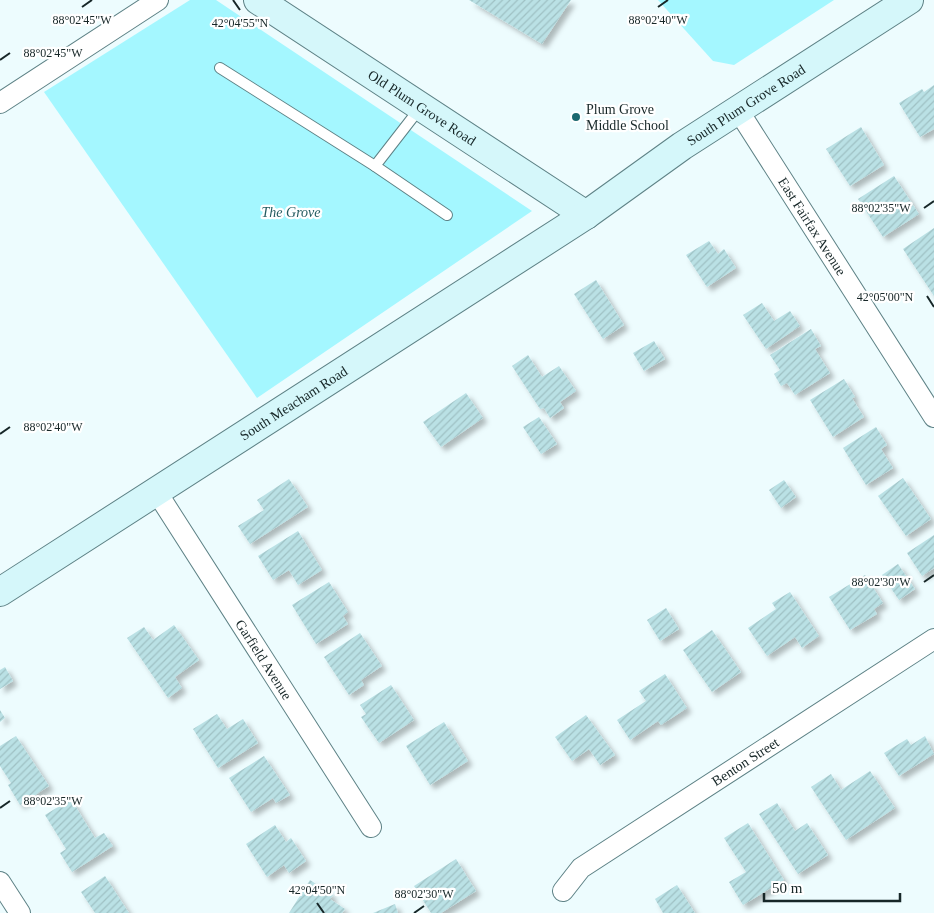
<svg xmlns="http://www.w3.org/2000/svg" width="934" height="913" viewBox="0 0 934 913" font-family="'Times New Roman',serif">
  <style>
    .green { fill: #a4f7ff }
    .building { fill: url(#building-hatch); filter: url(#shadow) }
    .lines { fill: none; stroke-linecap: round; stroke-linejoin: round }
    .lane-casing { stroke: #5e8286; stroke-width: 12 }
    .street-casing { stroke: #5e8286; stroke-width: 22 }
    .secondary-casing { stroke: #5e8286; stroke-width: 30 }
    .lane { stroke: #fff; stroke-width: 10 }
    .street { stroke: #fff; stroke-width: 20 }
    .secondary { stroke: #d5f7fa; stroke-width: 28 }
    .ticks { fill: none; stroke: #172728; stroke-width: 2 }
    .poi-dot { fill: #1c686f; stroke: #fff; stroke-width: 2 }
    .labels { text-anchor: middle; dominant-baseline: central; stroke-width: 4.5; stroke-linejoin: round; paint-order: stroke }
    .street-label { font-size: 14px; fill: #172728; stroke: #fff }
    .poi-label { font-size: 14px; fill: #172728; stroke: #fff; text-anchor: start }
    .park-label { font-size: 14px; font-style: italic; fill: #245c61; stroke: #fff }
    .ticks-label { font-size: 12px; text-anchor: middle; fill: #172728; stroke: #fff; stroke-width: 4.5; stroke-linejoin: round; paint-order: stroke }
  </style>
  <defs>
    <pattern id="building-hatch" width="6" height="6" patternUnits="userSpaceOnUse" patternTransform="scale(1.25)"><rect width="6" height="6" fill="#bae1e5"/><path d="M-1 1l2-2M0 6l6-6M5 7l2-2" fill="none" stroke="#9fc1c4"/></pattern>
    <filter id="shadow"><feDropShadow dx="4.5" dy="4.5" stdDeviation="2.5" flood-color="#0004"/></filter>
  </defs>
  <rect width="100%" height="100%" fill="#edfcfe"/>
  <g class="green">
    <polygon points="190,0 216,0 532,211 257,398 44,92"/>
    <polygon points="658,0 834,0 734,65 713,61"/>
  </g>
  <g class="building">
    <polygon points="469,0 571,0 542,44"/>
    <polygon points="934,85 934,129 920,137 899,103 922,89 924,92"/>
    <polygon points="861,127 884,165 850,186 826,149"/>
    <polygon points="894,176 919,214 883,237 858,199"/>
    <polygon points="934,228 934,296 903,249"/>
    <polygon points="709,241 718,254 724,249 736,268 707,287 686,255"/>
    <polygon points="596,280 624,325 603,339 574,294"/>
    <polygon points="762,303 774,321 790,311 800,326 766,349 743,315"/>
    <polygon points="811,329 821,346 815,349 830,373 795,395 787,383 781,386 774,374 780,370 770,355"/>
    <polygon points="654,341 665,359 644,371 633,353"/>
    <polygon points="528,355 542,377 559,366 576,391 560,402 564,408 550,418 544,408 540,409 512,366"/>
    <polygon points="844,379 855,397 852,398 864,417 833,437 810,400"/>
    <polygon points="466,393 483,418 441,447 423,422"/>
    <polygon points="539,417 557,444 541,454 523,427"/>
    <polygon points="876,427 887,445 881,449 893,468 866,485 843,448"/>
    <polygon points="903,478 931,519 906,536 878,496"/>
    <polygon points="289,479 308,507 250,544 238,526 264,510 257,500"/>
    <polygon points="784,480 796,497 781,508 769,490"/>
    <polygon points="298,531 322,570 298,585 289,570 273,580 258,556"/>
    <polygon points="934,535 934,568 922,576 907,553"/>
    <polygon points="898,564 915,589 899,600 882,575"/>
    <polygon points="865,575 883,603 874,609 877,614 850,630 829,597"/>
    <polygon points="329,582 348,612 343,616 348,624 316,644 292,605"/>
    <polygon points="790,592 819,636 802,648 795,637 767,656 748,628 776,609 772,603"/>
    <polygon points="666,608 679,629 660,641 647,620"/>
    <polygon points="174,625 199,660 175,677 182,688 168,698 127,638 144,627 153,640"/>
    <polygon points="712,630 741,672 712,692 683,650"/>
    <polygon points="360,633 382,666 361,680 364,685 349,695 324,657"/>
    <polygon points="5,667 13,681 0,689 0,670"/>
    <polygon points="665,674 687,708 661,725 658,721 630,740 617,720 646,701 639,691"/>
    <polygon points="391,685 414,720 379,743 361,717 366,714 360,705"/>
    <polygon points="0,710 5,718 0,722"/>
    <polygon points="217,714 227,729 243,719 258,743 218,768 193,729"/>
    <polygon points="586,715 615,755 600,765 589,749 572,761 555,737"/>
    <polygon points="444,722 468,761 430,785 406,746"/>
    <polygon points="16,736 49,786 20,805 8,785 11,783 0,766 0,746"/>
    <polygon points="925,736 934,754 899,776 884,753 907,739 911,745"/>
    <polygon points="264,756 290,795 276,803 273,798 251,812 229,778"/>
    <polygon points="870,771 895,808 846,840 811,787 831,774 841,790"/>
    <polygon points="71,799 95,838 104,833 113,846 72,872 60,853 66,849 45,815"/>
    <polygon points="777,803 795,831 807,823 828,855 798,874 759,814"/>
    <polygon points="748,823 784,880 743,905 729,882 746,872 724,838"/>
    <polygon points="275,825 286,842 291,838 306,861 289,873 284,865 267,877 246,844"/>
    <polygon points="456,859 476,891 441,913 431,913 414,886"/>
    <polygon points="105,876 129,913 95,913 81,892"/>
    <polygon points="310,880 333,895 330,899 345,909 342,913 289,913"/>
    <polygon points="677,885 695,913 663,913 655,899"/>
    <polygon points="395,904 398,913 373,913"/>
  </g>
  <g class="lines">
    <g class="lane-casing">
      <g id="lane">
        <polyline points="220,68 375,166"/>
        <polyline points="420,108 375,166 447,215"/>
      </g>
    </g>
    <g class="street-casing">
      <g id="street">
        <polyline points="0,103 158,0"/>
        <path id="s1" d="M738,110L934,417"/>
        <path id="s2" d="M156,491L371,827"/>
        <polyline points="0,882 20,913"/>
        <path id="s3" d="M563,891L581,868L934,639"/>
      </g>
    </g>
    <g class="secondary-casing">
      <g id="secondary">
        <path id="s4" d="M258,0L586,215"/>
        <path id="s5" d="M0,592L586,215L682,146L909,0"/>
      </g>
    </g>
    <use href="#lane" class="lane"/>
    <use href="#street" class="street"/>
    <use href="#secondary" class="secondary"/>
  </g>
  <path class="ticks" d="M233,0L240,10M82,7L92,0M658,7L668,0M0,60L10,53M924,208L934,201M927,296L934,307M0,434L10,427M924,582L934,575M0,808L10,801M317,903L324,913M414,913L424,906"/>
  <circle class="poi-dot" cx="576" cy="117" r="5"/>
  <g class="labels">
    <g class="street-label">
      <text stroke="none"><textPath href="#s5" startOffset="891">South Plum Grove Road</textPath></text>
      <text stroke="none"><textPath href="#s4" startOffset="196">Old Plum Grove Road</textPath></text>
      <text stroke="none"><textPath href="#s1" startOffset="138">East Fairfax Avenue</textPath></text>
      <text stroke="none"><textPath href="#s5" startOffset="349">South Meacham Road</textPath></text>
      <text stroke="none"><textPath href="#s2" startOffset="200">Garfield Avenue</textPath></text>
      <text stroke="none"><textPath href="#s3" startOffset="225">Benton Street</textPath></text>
    </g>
    <g class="poi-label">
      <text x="586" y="109">Plum Grove<tspan x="586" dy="16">Middle School</tspan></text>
    </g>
    <g class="park-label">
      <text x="291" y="212">The Grove</text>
    </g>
  </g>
  <g class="ticks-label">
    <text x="82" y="24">88°02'45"W</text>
    <text x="658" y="24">88°02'40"W</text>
    <text x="240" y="27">42°04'55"N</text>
    <text x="53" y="57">88°02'45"W</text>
    <text x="881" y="212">88°02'35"W</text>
    <text x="885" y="301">42°05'00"N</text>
    <text x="53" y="431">88°02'40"W</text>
    <text x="881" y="586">88°02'30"W</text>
    <text x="53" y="805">88°02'35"W</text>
    <text x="317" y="894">42°04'50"N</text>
    <text x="424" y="898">88°02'30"W</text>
  </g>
  <path d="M764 893v8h136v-8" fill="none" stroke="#172728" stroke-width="2.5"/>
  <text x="772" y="893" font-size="15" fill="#172728" stroke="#ffffff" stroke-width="4" paint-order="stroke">50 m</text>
</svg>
